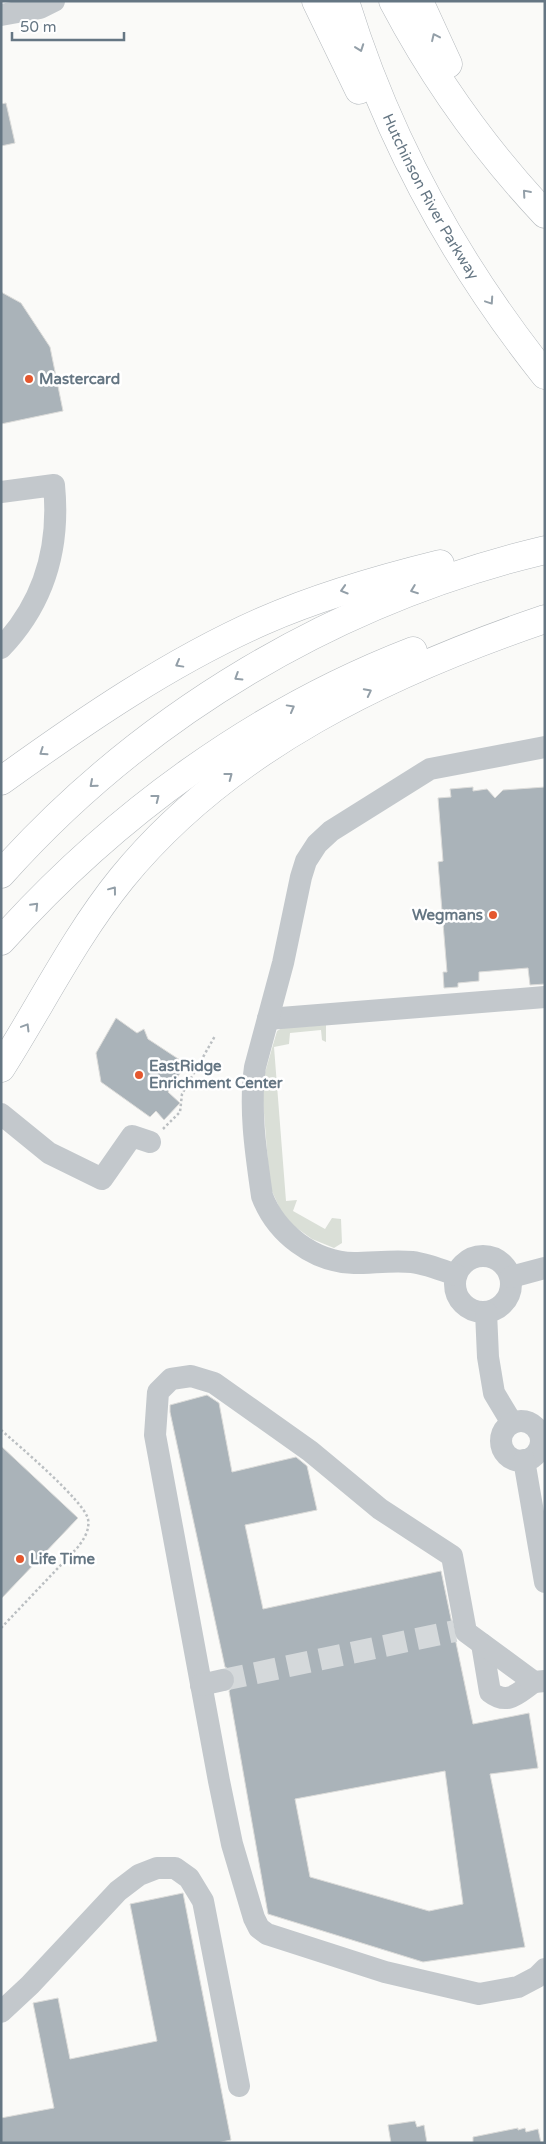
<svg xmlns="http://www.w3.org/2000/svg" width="546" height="2144" viewBox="0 0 546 2144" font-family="'Varela Round',sans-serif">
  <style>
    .green { fill: #dadfd7 }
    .building { fill: #aab3b9; stroke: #dcdcda; fill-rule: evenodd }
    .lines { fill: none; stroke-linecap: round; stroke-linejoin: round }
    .minor-tunnel { stroke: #d5d9db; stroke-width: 22; stroke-dasharray: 22 11; stroke-linecap: butt }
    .highway-casing { stroke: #b4b9bd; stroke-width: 29 }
    .path { stroke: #bbbfc2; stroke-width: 2.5; stroke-dasharray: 2.5 2.5; stroke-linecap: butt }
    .minor { stroke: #c3c8cc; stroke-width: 22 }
    .highway { stroke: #fff; stroke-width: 28 }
    .oneway { stroke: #939fa8 }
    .poi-dot { fill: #e4572e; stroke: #fff; stroke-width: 2 }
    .labels { text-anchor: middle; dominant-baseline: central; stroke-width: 5; stroke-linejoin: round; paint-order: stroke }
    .street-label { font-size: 15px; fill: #657683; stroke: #fff }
    .poi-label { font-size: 15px; font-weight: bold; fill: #657683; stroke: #fff; text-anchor: start }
  </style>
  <rect width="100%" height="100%" fill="#fafaf8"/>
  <polygon class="green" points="326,1025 326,1042 322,1040 321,1030 290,1033 289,1044 274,1047 286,1201 297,1200 293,1211 325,1229 332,1218 341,1219 342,1243 334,1248 312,1239 294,1226 282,1213 270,1187 263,1101 264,1076 277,1031 282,1028"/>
  <g class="building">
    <polygon points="6,103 15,143 1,146 1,104"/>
    <polygon points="1,292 21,303 50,347 63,411 1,424"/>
    <polygon points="473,787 473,791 487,789 495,798 503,790 545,787 545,984 530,985 528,968 479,972 479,981 458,983 458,987 444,988 443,972 447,972 438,862 443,861 438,798 451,797 450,789"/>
    <polygon points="116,1018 137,1033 144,1029 148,1039 186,1064 168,1092 180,1103 164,1120 156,1111 150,1117 101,1082 96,1053"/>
    <path d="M207,1395L219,1403L232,1472L296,1457L307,1466L317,1510L245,1525L263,1609L441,1571L473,1724L529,1713L538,1768L490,1774L525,1947L423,1962L268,1914L229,1691L235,1684L236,1678L232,1671L225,1667L170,1412V1405ZM445,1771L463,1904L429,1911L310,1877L295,1799Z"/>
    <polygon points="1,1446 78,1518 1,1599"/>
    <polygon points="183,1893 231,2140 217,2143 1,2143 1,2118 54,2108 33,2003 58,1998 70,2059 157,2041 130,1904"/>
    <polygon points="415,2121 417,2127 424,2125 427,2143 391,2143 388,2125"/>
    <polygon points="518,2128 518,2130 525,2128 526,2132 538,2129 541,2143 473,2143 473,2137"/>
  </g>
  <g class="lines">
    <polyline class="minor-tunnel" points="223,1680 455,1631"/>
    <g class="highway-casing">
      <g id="highway">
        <polyline points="316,1 359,90"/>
        <path id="s1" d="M345,1C387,138 456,263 545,375"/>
        <path d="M393,1C434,79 485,150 545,214"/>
        <polyline points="419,1 448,64"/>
        <path d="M1,781C84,721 170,662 263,621C320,596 379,579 440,564"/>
        <path d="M1,874C144,714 336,600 545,550"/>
        <path d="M1,941C114,815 255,712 413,651"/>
        <path d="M1,1068C41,1005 75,936 122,878C229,747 389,672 545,619"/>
      </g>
    </g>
    <g class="path">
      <polyline points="163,1129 180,1112 182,1094 215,1036"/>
      <path d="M1,1430C18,1445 84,1501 88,1519C90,1530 84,1539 78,1547L1,1628"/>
    </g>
    <g class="minor">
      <polyline points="1,15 40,8 54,1"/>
      <path d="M1,492L54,485C60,546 45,602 1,648"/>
      <polyline points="268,1019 545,997"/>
      <polyline points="1,1114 49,1153 102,1179 132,1136 150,1142"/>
      <circle cx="483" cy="1284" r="28"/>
      <path d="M456,1275C442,1270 427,1264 412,1262C393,1260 373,1263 354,1263C313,1262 276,1233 262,1196C256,1154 249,1109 255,1067L283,963L301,877L306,861L317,844L331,831L430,769L545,747"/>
      <polyline points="511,1277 545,1268"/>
      <polyline points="486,1312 488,1357 494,1393 512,1423"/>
      <circle cx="521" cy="1441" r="20"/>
      <polyline points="524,1460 545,1582"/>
      <path d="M482,1644L490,1692C508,1706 518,1693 534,1682"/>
      <polyline points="545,1681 534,1682 466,1632 452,1556 380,1509 310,1451 214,1383 191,1376 171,1379 158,1392 155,1435 219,1781 232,1844 254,1918 259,1928 267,1934 385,1972 479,1994 518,1987 537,1977 545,1969"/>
      <polyline points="201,1685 223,1680"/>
      <polyline points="1,2012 30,1985 118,1891 139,1875 157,1868 175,1868 189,1878 203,1901 239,2086"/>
    </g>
    <use href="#highway" class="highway"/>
  </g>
  <defs><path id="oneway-chevron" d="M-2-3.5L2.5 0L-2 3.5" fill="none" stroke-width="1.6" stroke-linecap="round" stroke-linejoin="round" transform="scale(1.25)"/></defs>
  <g class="oneway">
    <use href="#oneway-chevron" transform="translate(435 37) rotate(-115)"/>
    <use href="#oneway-chevron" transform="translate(360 48) rotate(70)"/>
    <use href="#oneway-chevron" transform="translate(526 193) rotate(-131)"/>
    <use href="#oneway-chevron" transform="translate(490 301) rotate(56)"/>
    <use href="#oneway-chevron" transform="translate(344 590) rotate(163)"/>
    <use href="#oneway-chevron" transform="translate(414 590) rotate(159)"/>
    <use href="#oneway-chevron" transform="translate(179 664) rotate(151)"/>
    <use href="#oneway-chevron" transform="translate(238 677) rotate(148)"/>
    <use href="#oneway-chevron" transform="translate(368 692) rotate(-27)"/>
    <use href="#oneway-chevron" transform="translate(291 708) rotate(-29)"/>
    <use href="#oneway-chevron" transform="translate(43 752) rotate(146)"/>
    <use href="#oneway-chevron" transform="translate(229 776) rotate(-37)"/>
    <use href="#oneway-chevron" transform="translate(93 784) rotate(139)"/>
    <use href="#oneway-chevron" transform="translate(156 798) rotate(-38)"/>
    <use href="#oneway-chevron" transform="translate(113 890) rotate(-53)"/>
    <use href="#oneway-chevron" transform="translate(35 906) rotate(-46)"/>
    <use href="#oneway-chevron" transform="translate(26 1027) rotate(-59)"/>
  </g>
  <g class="poi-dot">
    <circle cx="29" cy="379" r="5"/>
    <circle cx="493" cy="915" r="5"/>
    <circle cx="139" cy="1075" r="5"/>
    <circle cx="20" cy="1559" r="5"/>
  </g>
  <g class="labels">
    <g class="street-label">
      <text stroke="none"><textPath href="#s1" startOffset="214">Hutchinson River Parkway</textPath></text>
    </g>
    <g class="poi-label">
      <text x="39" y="379">Mastercard</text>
      <text x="483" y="915" text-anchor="end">Wegmans</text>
      <text x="149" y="1066">EastRidge<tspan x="149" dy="17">Enrichment Center</tspan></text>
      <text x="30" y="1559">Life Time</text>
    </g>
  </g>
  <rect width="546" height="2144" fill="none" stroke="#657683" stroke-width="5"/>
  <path d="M12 32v8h112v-8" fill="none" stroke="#657683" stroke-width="2.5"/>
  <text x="20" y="32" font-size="15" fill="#657683" stroke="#ffffff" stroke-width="4" paint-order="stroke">50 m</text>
</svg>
